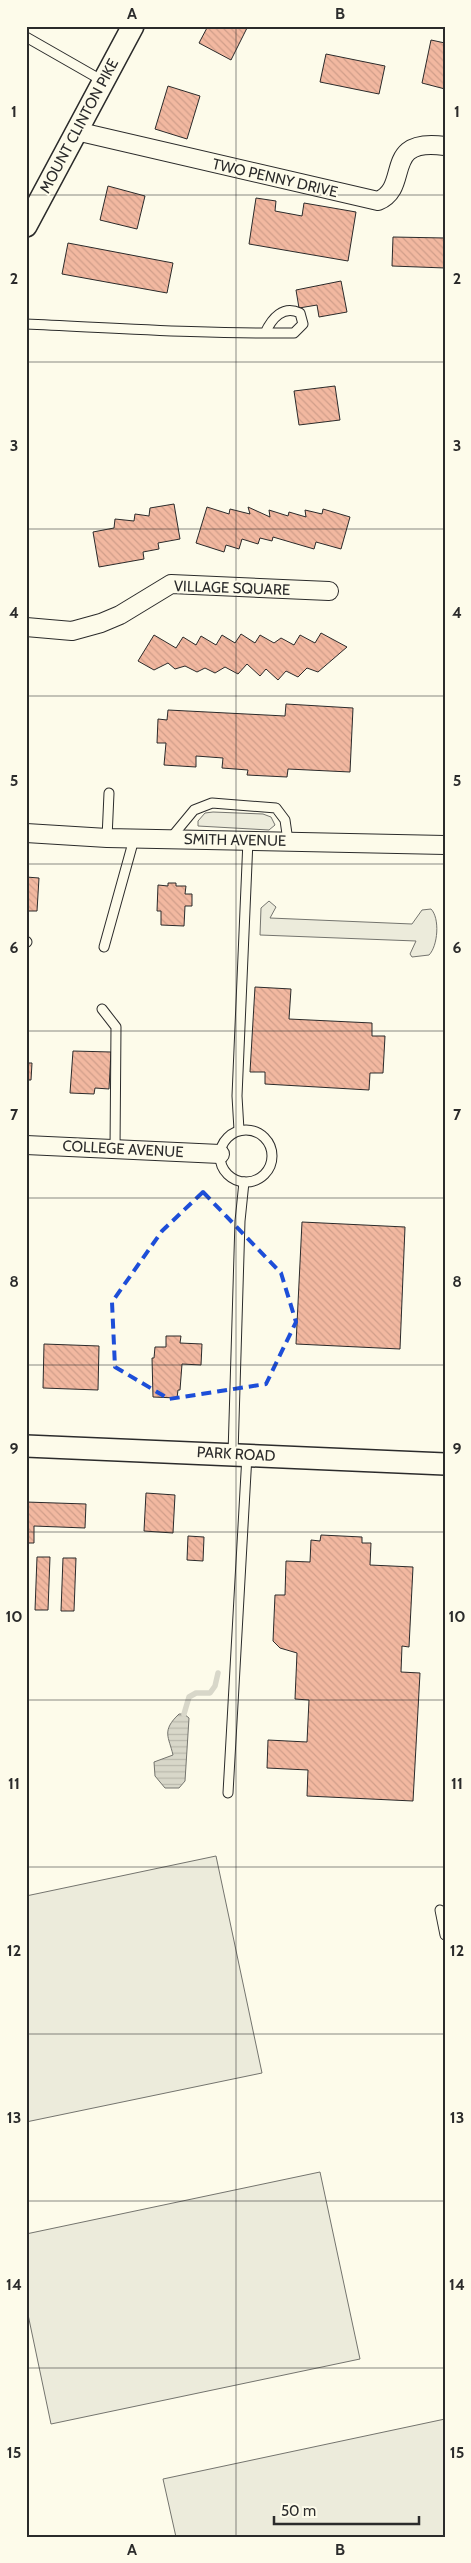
<svg xmlns="http://www.w3.org/2000/svg" width="471" height="2563" viewBox="0 0 471 2563" font-family="Cabin,sans-serif">
  <style>
    .grass { fill: #ecebdb; stroke: #74746e }
    .water { fill: url(#water-rules); stroke: #74746e }
    .lines { fill: none; stroke-linecap: round; stroke-linejoin: round }
    .stream { stroke: #d8d7c9; stroke-width: 5.5 }
    .building { fill: url(#building-back-hatch); stroke: #2b2b2b }
    .service-casing { stroke: #2b2b2b; stroke-width: 11 }
    .minor-casing { stroke: #2b2b2b; stroke-width: 20 }
    .tertiary-casing { stroke: #2b2b2b; stroke-width: 24 }
    .service { stroke: #fdfbea; stroke-width: 9 }
    .minor { stroke: #fdfbea; stroke-width: 18 }
    .tertiary { stroke: #fdfbea; stroke-width: 21 }
    .marked { fill: none; stroke: #1d4ed8; stroke-width: 4; stroke-dasharray: 10 6; stroke-linejoin: round }
    .grid { fill: none; stroke: #2b2b2b; stroke-width: 1; stroke-opacity: 0.55 }
    .labels { text-anchor: middle; dominant-baseline: central; stroke-width: 4; stroke-linejoin: round; paint-order: stroke }
    .street-label { font-size: 15px; fill: #2b2b2b; stroke: #fdfbea }
    .neatline { fill: none; stroke: #2b2b2b; stroke-width: 2 }
    .grid-label { font-size: 16px; text-anchor: middle; font-weight: bold; fill: #2b2b2b }
  </style>
  <defs>
    <pattern id="water-rules" width="6" height="5" patternUnits="userSpaceOnUse" patternTransform="scale(1.25)"><rect width="6" height="5" fill="#d8d7c9"/><path d="M0 2.5h6" fill="none" stroke="#bab9ad"/></pattern>
    <pattern id="building-back-hatch" width="6" height="6" patternUnits="userSpaceOnUse" patternTransform="scale(1.25)"><rect width="6" height="6" fill="#f2b8a0"/><path d="M-1 5l2 2M0 0l6 6M5-1l2 2" fill="none" stroke="#d09e8a"/></pattern>
  </defs>
  <rect width="100%" height="100%" fill="#fdfbea"/>
  <g class="grass">
    <polygon points="213,812 263,814 271,817 275,825 269,830 198,826 198,821 205,813"/>
    <path d="M269,901L276,907L270,918L412,924L422,910L431,909C440,918 438,946 429,955L412,957L410,954L416,941L260,935L261,908Z"/>
    <polygon points="216,1856 262,2073 26,2122 26,1896"/>
    <polygon points="320,2172 360,2359 51,2424 26,2305 26,2234"/>
    <polygon points="445,2419 445,2537 176,2537 163,2479"/>
  </g>
  <path class="water" d="M179,1714H184L189,1718L185,1781L179,1788H165L155,1776L154,1762L173,1755C169,1737 161,1731 179,1714Z"/>
  <g class="lines">
    <polyline class="stream" points="184,1714 189,1697 196,1693 210,1693 215,1686 218,1673"/>
  </g>
  <g class="building">
    <polygon points="208,26 248,26 231,60 199,43"/>
    <polygon points="431,40 445,43 445,89 422,83"/>
    <polygon points="326,54 385,66 379,94 320,82"/>
    <polygon points="168,86 200,96 187,139 155,129"/>
    <polygon points="108,186 145,196 137,229 100,220"/>
    <polygon points="256,198 276,201 275,211 302,216 304,203 356,212 348,261 249,244"/>
    <polygon points="393,237 445,238 445,268 392,266"/>
    <polygon points="68,243 173,263 167,293 62,274"/>
    <polygon points="341,281 347,312 319,317 317,305 299,308 296,290"/>
    <polygon points="335,386 340,420 299,425 294,391"/>
    <polygon points="174,504 180,539 158,543 159,549 143,552 144,559 99,567 93,532 114,528 115,519 134,521 135,514 149,516 150,508"/>
    <polygon points="207,507 229,514 230,509 250,514 248,507 270,517 269,510 288,516 289,512 306,517 305,510 322,514 323,509 350,517 341,549 316,542 314,549 273,537 272,541 260,538 258,544 242,539 239,549 226,545 224,552 196,543"/>
    <polygon points="321,633 347,647 318,672 307,668 298,677 286,671 278,680 266,669 260,676 247,664 238,674 225,667 215,673 205,668 197,672 185,666 175,669 168,663 154,670 138,661 154,635 176,648 183,637 196,645 201,636 216,645 222,635 235,643 241,634 255,643 260,635 274,643 281,638 294,645 300,635 315,643"/>
    <polygon points="286,704 353,708 350,772 288,769 287,777 247,775 248,770 222,768 223,758 196,756 196,767 164,765 166,743 157,743 158,719 167,720 168,710 285,716"/>
    <polygon points="26,877 39,878 37,911 26,911"/>
    <polygon points="168,883 176,883 176,886 186,886 185,894 192,894 192,906 185,906 184,926 161,925 161,911 157,911 158,885 168,886"/>
    <polygon points="255,987 291,989 289,1019 372,1023 372,1036 385,1036 383,1073 370,1073 369,1090 265,1084 265,1072 250,1072"/>
    <polygon points="73,1051 111,1052 109,1089 95,1088 94,1094 70,1093"/>
    <polygon points="26,1063 32,1063 31,1080 26,1080"/>
    <polygon points="302,1222 405,1227 400,1349 296,1344"/>
    <polygon points="166,1336 181,1336 180,1343 202,1344 201,1365 182,1364 180,1390 178,1390 177,1398 153,1397 152,1358 154,1358 155,1347 166,1347"/>
    <polygon points="44,1344 99,1346 98,1390 43,1388"/>
    <polygon points="146,1493 175,1495 173,1533 144,1531"/>
    <polygon points="26,1502 86,1504 85,1528 34,1526 34,1543 26,1543"/>
    <polygon points="321,1535 362,1537 362,1543 371,1543 370,1565 413,1567 409,1647 402,1646 401,1672 420,1673 413,1801 307,1796 308,1770 267,1768 268,1740 307,1742 309,1700 295,1699 297,1653 280,1648 273,1641 275,1595 285,1595 286,1561 310,1562 311,1540 320,1541"/>
    <polygon points="188,1536 204,1537 203,1561 187,1560"/>
    <polygon points="37,1557 50,1557 48,1610 35,1610"/>
    <polygon points="63,1558 76,1558 74,1611 61,1611"/>
  </g>
  <g class="lines">
    <g class="service-casing">
      <g id="service">
        <polyline points="26,37 103,81"/>
        <path d="M26,324C116,328 205,334 294,333L303,324L300,313C283,305 272,318 265,333"/>
        <polyline points="107,838 109,793"/>
        <polyline points="170,839 194,810 212,803 276,808 285,820 288,841"/>
        <polyline points="26,941 27,942"/>
        <polyline points="104,947 134,839"/>
        <polyline points="102,1009 116,1027 115,1149"/>
        <circle cx="246" cy="1156" r="26"/>
        <polyline points="239,1130 237,1096 248,840"/>
        <polyline points="233,1454 240,1221 244,1182"/>
        <polyline points="228,1793 247,1455"/>
        <polyline points="440,1910 445,1935"/>
      </g>
    </g>
    <g class="minor-casing">
      <g id="minor">
        <path d="M76,131L378,201C412,187 380,137 445,146"/>
        <polyline points="26,627 72,631 101,623 120,615 171,584 329,591"/>
        <polyline points="26,833 107,838 445,845"/>
        <polyline points="26,1145 220,1154"/>
      </g>
    </g>
    <g class="tertiary-casing">
      <g id="tertiary">
        <polyline points="26,226 133,26"/>
        <polyline points="26,1446 445,1464"/>
      </g>
    </g>
    <use href="#service" class="service"/>
    <use href="#minor" class="minor"/>
    <use href="#tertiary" class="tertiary"/>
  </g>
  <path class="marked" d="M203,1192L281,1273L296,1322L266,1384L169,1399L115,1367L112,1302L162,1231Z"/>
  <path class="grid" d="M236,26V2537M26,195H445M26,362H445M26,529H445M26,696H445M26,864H445M26,1031H445M26,1198H445M26,1365H445M26,1532H445M26,1700H445M26,1867H445M26,2034H445M26,2201H445M26,2368H445"/>
  <g class="labels">
    <g class="street-label">
      <text transform="translate(79 126) rotate(-62)">MOUNT CLINTON PIKE</text>
      <text transform="translate(275 178) rotate(13)">TWO PENNY DRIVE</text>
      <text transform="translate(232 588) rotate(2)">VILLAGE SQUARE</text>
      <text transform="translate(235 840) rotate(1)">SMITH AVENUE</text>
      <text transform="translate(123 1149) rotate(3)">COLLEGE AVENUE</text>
      <text transform="translate(236 1454) rotate(3)">PARK ROAD</text>
    </g>
  </g>
  <rect width="471" height="2563" fill="none" stroke="#fdfbea" stroke-width="55"/>
  <path d="M274 2516v8h145v-8" fill="none" stroke="#2b2b2b" stroke-width="2.5"/>
  <text x="281" y="2516" font-size="15" fill="#2b2b2b" stroke="#fdfbea" stroke-width="4" paint-order="stroke">50 m</text>
  <rect x="28" y="28" width="416" height="2508" class="neatline"/>
  <g class="grid-label">
    <text x="132" y="19">A</text>
    <text x="340" y="19">B</text>
    <text x="14" y="117">1</text>
    <text x="457" y="117">1</text>
    <text x="14" y="284">2</text>
    <text x="457" y="284">2</text>
    <text x="14" y="451">3</text>
    <text x="457" y="451">3</text>
    <text x="14" y="618">4</text>
    <text x="457" y="618">4</text>
    <text x="14" y="786">5</text>
    <text x="457" y="786">5</text>
    <text x="14" y="953">6</text>
    <text x="457" y="953">6</text>
    <text x="14" y="1120">7</text>
    <text x="457" y="1120">7</text>
    <text x="14" y="1287">8</text>
    <text x="457" y="1287">8</text>
    <text x="14" y="1454">9</text>
    <text x="457" y="1454">9</text>
    <text x="14" y="1622">10</text>
    <text x="457" y="1622">10</text>
    <text x="14" y="1789">11</text>
    <text x="457" y="1789">11</text>
    <text x="14" y="1956">12</text>
    <text x="457" y="1956">12</text>
    <text x="14" y="2123">13</text>
    <text x="457" y="2123">13</text>
    <text x="14" y="2290">14</text>
    <text x="457" y="2290">14</text>
    <text x="14" y="2458">15</text>
    <text x="457" y="2458">15</text>
    <text x="132" y="2555">A</text>
    <text x="340" y="2555">B</text>
  </g>
</svg>
